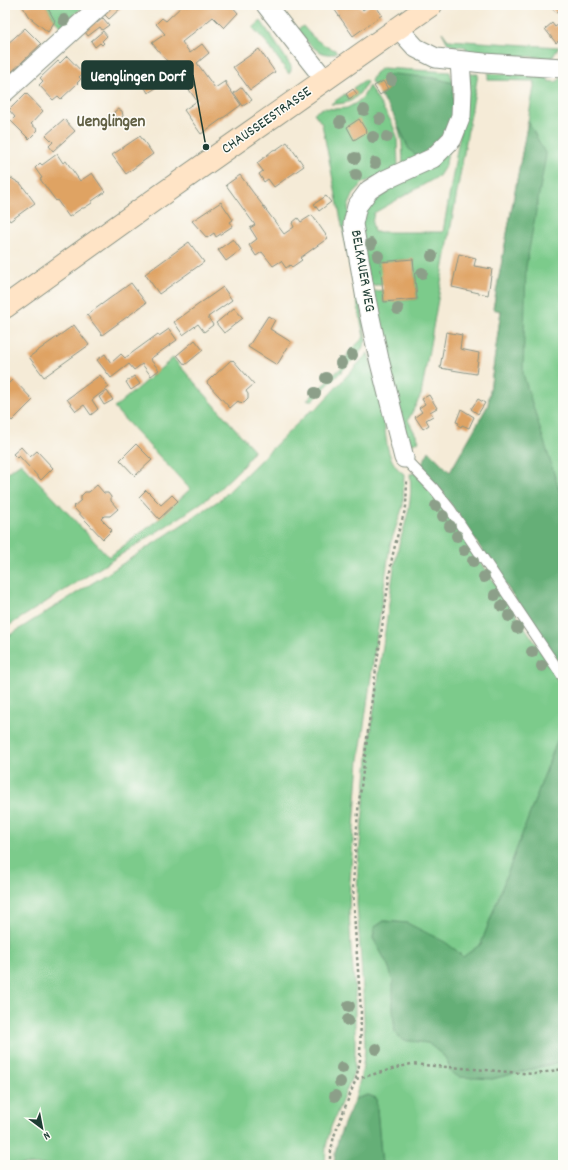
<svg xmlns="http://www.w3.org/2000/svg" width="568" height="1170" viewBox="0 0 568 1170" font-family="Dekko,sans-serif">
  <style>
    .green { fill: #7ccb8b; stroke: #4e8460 }
    .forest { fill: #65af77; stroke: #427656 }
    .building { fill: #dfa364 }
    .lines { fill: none; stroke-linecap: round; stroke-linejoin: round }
    .service-casing { stroke: #8a9486; stroke-width: 12 }
    .minor-casing { stroke: #8a9486; stroke-width: 21 }
    .secondary-casing { stroke: #8a9486; stroke-width: 24 }
    .path { stroke: #8a9486; stroke-width: 2.5; stroke-dasharray: 3 3; stroke-linecap: butt }
    .service { stroke: #fff; stroke-width: 10 }
    .minor { stroke: #fff; stroke-width: 19 }
    .secondary { stroke: #ffe4c6; stroke-width: 22 }
    .tree { fill: #8c9f89 }
    .labels { text-anchor: middle; dominant-baseline: central; stroke-width: 3; stroke-linejoin: round; paint-order: stroke }
    .street-label { font-size: 15px; fill: #1f3d34; stroke: #fdfcf7 }
    .quarter-label { font-size: 17px; font-weight: bold; fill: #626145; stroke: #fdfcf7 }
    .leader { fill: none; stroke: #1f3d34; stroke-width: 1.5 }
    .callout-dot { fill: #1f3d34; stroke: #fdfcf7; stroke-width: 1.5 }
    .callout { fill: #1f3d34; stroke: #1f3d34; stroke-width: 1.5 }
    .callout-label { font-size: 16px; text-anchor: middle; font-weight: bold; fill: #fff }
  </style>
  <rect width="100%" height="100%" fill="#fdfcf7"/>
  <filter id="ink" filterUnits="userSpaceOnUse"><feTurbulence type="fractalNoise" baseFrequency=".025" numOctaves="2"/><feDisplacementMap in="SourceGraphic" scale="8" xChannelSelector="R" yChannelSelector="G"/><feConvolveMatrix kernelMatrix="1 2 1 2 8 2 1 2 1" color-interpolation-filters="sRGB"/></filter>
  <filter id="wash" filterUnits="userSpaceOnUse"><feTurbulence type="fractalNoise" baseFrequency=".012" numOctaves="4" result="noise"/><feDisplacementMap in="SourceGraphic" scale="16" xChannelSelector="R" yChannelSelector="G"/><feGaussianBlur stdDeviation="0.9" result="paint"/><feColorMatrix in="noise" values="0 0 0 0 0 0 0 0 0 0 0 0 0 0 0 0 0 1.4 0 .05"/><feComposite in="paint" operator="in"/></filter>
  <g filter="url(#wash)">
    <rect width="100%" height="100%" fill="#f5ebd7"/>
    <g class="green">
      <polygon points="46,5 85,5 61,27 55,21"/>
      <polygon points="261,21 291,66 291,70 289,74 266,42 253,28"/>
      <path d="M303,26C313,38 320,44 335,50L337,52C322,61 305,40 297,30Z"/>
      <polygon points="442,32 448,40 559,47 552,58 466,53 466,47 455,46 448,44"/>
      <polygon points="382,68 450,72 453,83 434,78 388,75 383,81 374,86 371,81 375,73"/>
      <polygon points="488,73 548,77 548,81 556,82 563,77 563,527 488,405 501,311 493,309 528,121 535,81 488,80"/>
      <polygon points="468,74 478,74 421,395 408,420 419,441 411,445 400,425 370,292 383,290 384,302 417,299 413,259 380,262 383,284 370,286 360,235 361,207 371,194 448,149 446,165 439,176 374,213 372,223 374,232 443,232 460,133"/>
      <path d="M365,80L367,82C356,100 352,104 331,104L345,94L349,99L357,93L353,88Z"/>
      <polygon points="369,86 391,121 397,136 398,168 363,183 354,193 348,207 366,341 359,354 313,400 307,400 343,366 348,353 364,337 322,124 314,113 323,108 336,109 347,108 356,103 363,97"/>
      <polygon points="398,127 409,149 420,156 403,166 402,143"/>
      <path d="M368,353C373,370 379,388 382,405C387,428 382,459 404,474L403,506L390,545L359,760L350,881L349,912L351,949L355,992V1052L354,1072L331,1127L326,1146L325,1165H5V638L110,572L221,499L308,413L317,408Z"/>
      <polygon points="173,358 254,450 244,465 215,493 185,514 5,628 5,474 21,463 109,557 159,519 190,489 114,408"/>
      <path d="M415,473L440,501L563,684V735L560,734L481,944L463,957L457,951L407,923L384,921L375,927L373,938L388,965L394,981L393,1008L395,1033L402,1040L428,1043L445,1057L449,1066L492,1079L563,1061V1165H382L376,1098L368,1095L355,1099L362,1072L365,1050L363,990L357,904L358,866L370,737L394,568C396,560 397,552 399,544C407,518 413,501 410,474Z"/>
    </g>
    <g class="forest">
      <path d="M394,74L434,78L453,83C453,91 455,112 453,118C448,135 433,146 420,156L414,154L409,149L393,114L380,95L388,89L383,81L388,75Z"/>
      <polygon points="528,121 546,155 526,267 523,374 563,502 563,669 445,496 421,466 429,451 450,472 488,405 501,311 493,309"/>
      <polygon points="560,733 563,735 563,1061 492,1079 459,1077 450,1072 449,1066 445,1057 428,1043 402,1040 395,1033 393,1008 393,981 388,965 373,938 375,927 384,921 407,923 445,942 457,951 463,957 481,944"/>
      <path d="M368,1095L376,1098L382,1165H334C335,1139 345,1122 355,1099Z"/>
    </g>
    <g id="blocks">
      <g class="building">
        <polygon points="22,5 46,5 55,21 48,32 28,16"/>
        <polygon points="110,5 124,5 109,19 102,12"/>
        <polygon points="183,5 231,5 238,13 224,28 213,17 182,42 190,53 202,44 209,53 197,63 215,88 224,82 225,83 226,81 227,83 226,84 241,105 201,134 184,110 197,101 178,74 148,93 144,86 147,84 146,83 172,67 152,43 165,34 156,24 162,18 166,21"/>
        <polygon points="334,5 359,5 363,10 370,5 375,5 382,15 353,36 332,6"/>
        <polygon points="549,5 563,5 563,7 556,13"/>
        <polygon points="103,18 109,25 102,30 100,27 88,36 83,29 94,20 97,23"/>
        <polygon points="563,21 563,37 556,43 545,29 552,23 555,27"/>
        <polygon points="25,28 41,44 5,78 5,46"/>
        <polygon points="103,31 107,36 102,41 104,43 102,45 100,43 95,47 91,41"/>
        <polygon points="259,49 275,72 250,90 233,67"/>
        <polygon points="67,56 83,73 79,77 81,79 77,83 78,83 61,99 58,96 53,100 39,85 43,81 40,78 58,61 60,63"/>
        <polygon points="383,81 388,89 380,95 374,86"/>
        <polygon points="242,87 252,100 243,106 234,93"/>
        <polygon points="353,89 357,94 349,99 346,94"/>
        <polygon points="26,93 43,111 31,124 38,130 29,139 11,121 15,117 9,110"/>
        <polygon points="118,109 122,111 123,116 120,119 115,117 114,112"/>
        <polygon points="64,119 75,131 53,151 49,146 53,142 46,135"/>
        <polygon points="359,119 367,132 354,140 347,127"/>
        <polygon points="140,136 153,154 126,174 112,155"/>
        <polygon points="287,142 304,166 274,187 268,179 264,182 259,174 263,171 257,163 266,156 273,150 277,149"/>
        <polygon points="57,154 63,163 66,161 80,181 92,173 105,192 92,201 92,203 84,208 82,208 69,217 57,200 56,201 40,179 42,178 35,168 40,163 42,165"/>
        <polygon points="240,175 284,234 294,227 292,223 298,218 301,222 312,215 328,238 300,258 302,260 292,267 290,265 286,268 281,261 273,266 262,252 256,256 249,245 257,239 250,228 255,225 226,185"/>
        <polygon points="11,178 21,184 35,203 10,221 5,214 5,183"/>
        <polygon points="326,196 331,202 319,211 314,204"/>
        <polygon points="221,202 233,220 230,222 233,226 216,237 214,233 207,238 192,221"/>
        <polygon points="233,239 241,250 226,261 218,250"/>
        <polygon points="189,242 204,262 159,294 145,274"/>
        <polygon points="459,254 476,258 474,266 492,269 488,295 452,287"/>
        <polygon points="413,259 417,299 384,302 380,262"/>
        <polygon points="131,283 146,303 102,335 87,315"/>
        <polygon points="223,287 232,300 208,317 213,325 204,332 198,324 183,335 174,322"/>
        <polygon points="234,308 243,318 224,333 216,323"/>
        <polygon points="268,316 275,320 270,329 291,342 277,365 248,347"/>
        <polygon points="74,325 89,345 44,377 29,357"/>
        <polygon points="169,329 177,340 150,359 159,370 151,376 142,364 134,370 129,364 111,378 97,360 105,354 111,363 121,354 125,358 158,334 159,336"/>
        <polygon points="446,332 462,335 460,349 479,353 476,374 440,368"/>
        <polygon points="195,340 203,350 185,365 177,355"/>
        <polygon points="231,360 232,361 233,360 254,384 246,391 248,394 248,399 244,403 239,402 238,401 230,408 207,383 208,381 215,374 215,375"/>
        <polygon points="100,375 109,387 92,400 98,409 91,415 84,405 76,411 67,399"/>
        <polygon points="134,376 140,384 131,390 126,382"/>
        <polygon points="13,379 33,400 12,421 5,414 5,387"/>
        <polygon points="107,391 113,400 104,405 99,397"/>
        <polygon points="429,395 437,408 430,412 433,416 426,420 429,425 423,429 415,417 422,412 419,408 425,404 422,399"/>
        <polygon points="478,399 485,403 478,414 471,409"/>
        <polygon points="461,409 474,417 469,428 462,425 461,427 458,425 459,423 456,422"/>
        <polygon points="136,444 152,460 135,476 120,460"/>
        <polygon points="21,447 30,457 37,451 53,468 41,480 19,456 17,458 13,454"/>
        <polygon points="97,485 104,493 108,493 111,497 111,501 118,509 110,516 104,516 101,519 112,530 103,539 73,507 81,500 81,496 85,492 89,492"/>
        <polygon points="146,490 161,505 172,495 178,501 159,519 139,497"/>
      </g>
    </g>
  </g>
  <g filter="url(#ink)">
    <use href="#blocks" fill-opacity="0" stroke="#8a9486" stroke-width="1"/>
    <g class="lines">
      <g class="service-casing">
        <polyline id="service" points="404,458 434,489 450,509 563,677"/>
      </g>
      <g class="minor-casing">
        <g id="minor">
          <polyline points="266,5 325,80"/>
          <polyline points="398,28 416,48 436,58 484,63 563,68"/>
          <polyline points="5,92 101,5"/>
          <polyline points="404,458 379,359 366,299 353,224 357,206 369,190 385,180 433,158 452,139 461,116 462,91 460,61"/>
        </g>
      </g>
      <g class="secondary-casing">
        <polyline id="secondary" points="5,307 161,195 431,5"/>
      </g>
      <g class="path">
        <polyline points="356,1079 411,1064 535,1074 563,1069"/>
        <polyline points="330,1165 330,1156 334,1136 356,1079 360,1060 361,1011 355,929 353,885 358,811 374,683 392,558 398,533 406,507 407,481"/>
      </g>
      <use href="#service" class="service"/>
      <use href="#minor" class="minor"/>
      <use href="#secondary" class="secondary"/>
    </g>
    <g class="tree">
      <circle cx="64" cy="20" r="6"/>
      <circle cx="391" cy="80" r="6"/>
      <circle cx="364" cy="110" r="6"/>
      <circle cx="380" cy="119" r="6"/>
      <circle cx="340" cy="122" r="6"/>
      <circle cx="373" cy="137" r="6"/>
      <circle cx="387" cy="137" r="6"/>
      <circle cx="355" cy="158" r="6"/>
      <circle cx="375" cy="163" r="6"/>
      <circle cx="356" cy="175" r="6"/>
      <circle cx="371" cy="244" r="6"/>
      <circle cx="378" cy="256" r="6"/>
      <circle cx="432" cy="256" r="6"/>
      <circle cx="422" cy="273" r="6"/>
      <circle cx="398" cy="309" r="6"/>
      <circle cx="352" cy="355" r="6"/>
      <circle cx="341" cy="363" r="6"/>
      <circle cx="326" cy="378" r="6"/>
      <circle cx="315" cy="393" r="6"/>
      <circle cx="436" cy="506" r="6"/>
      <circle cx="443" cy="516" r="6"/>
      <circle cx="450" cy="526" r="6"/>
      <circle cx="457" cy="536" r="6"/>
      <circle cx="464" cy="550" r="6"/>
      <circle cx="473" cy="561" r="6"/>
      <circle cx="484" cy="577" r="6"/>
      <circle cx="495" cy="595" r="6"/>
      <circle cx="502" cy="606" r="6"/>
      <circle cx="509" cy="616" r="6"/>
      <circle cx="517" cy="628" r="6"/>
      <circle cx="532" cy="652" r="6"/>
      <circle cx="542" cy="666" r="6"/>
      <circle cx="349" cy="1006" r="6"/>
      <circle cx="348" cy="1020" r="6"/>
      <circle cx="376" cy="1049" r="6"/>
      <circle cx="342" cy="1068" r="6"/>
      <circle cx="340" cy="1082" r="6"/>
      <circle cx="335" cy="1096" r="6"/>
    </g>
  </g>
  <g class="labels">
    <g class="street-label">
      <text transform="translate(267 121) rotate(-35)">CHAUSSEESTRASSE</text>
      <text transform="translate(362 271) rotate(80)">BELKAUER WEG</text>
    </g>
    <g class="quarter-label">
      <text x="111" y="123">Uenglingen</text>
    </g>
  </g>
  <path class="leader" d="M206 147L193 75"/>
  <circle class="callout-dot" cx="206" cy="147" r="4"/>
  <rect class="callout" x="82" y="61" width="111" height="28" rx="4"/>
  <g class="callout-label">
    <text x="138" y="81">Uenglingen Dorf</text>
  </g>
  <rect width="568" height="1170" fill="none" stroke="#fdfcf7" stroke-width="20"/>
  <g transform="translate(42 1128) rotate(148)" stroke="#fdfcf7" stroke-width="3" paint-order="stroke">
  <path d="M0-3L7 15L0 10L-7 15Z" fill="#1f3d34"/>
  <text y="-6" font-size="11" font-weight="bold" text-anchor="middle" fill="#1f3d34">N</text>
  </g>
</svg>
